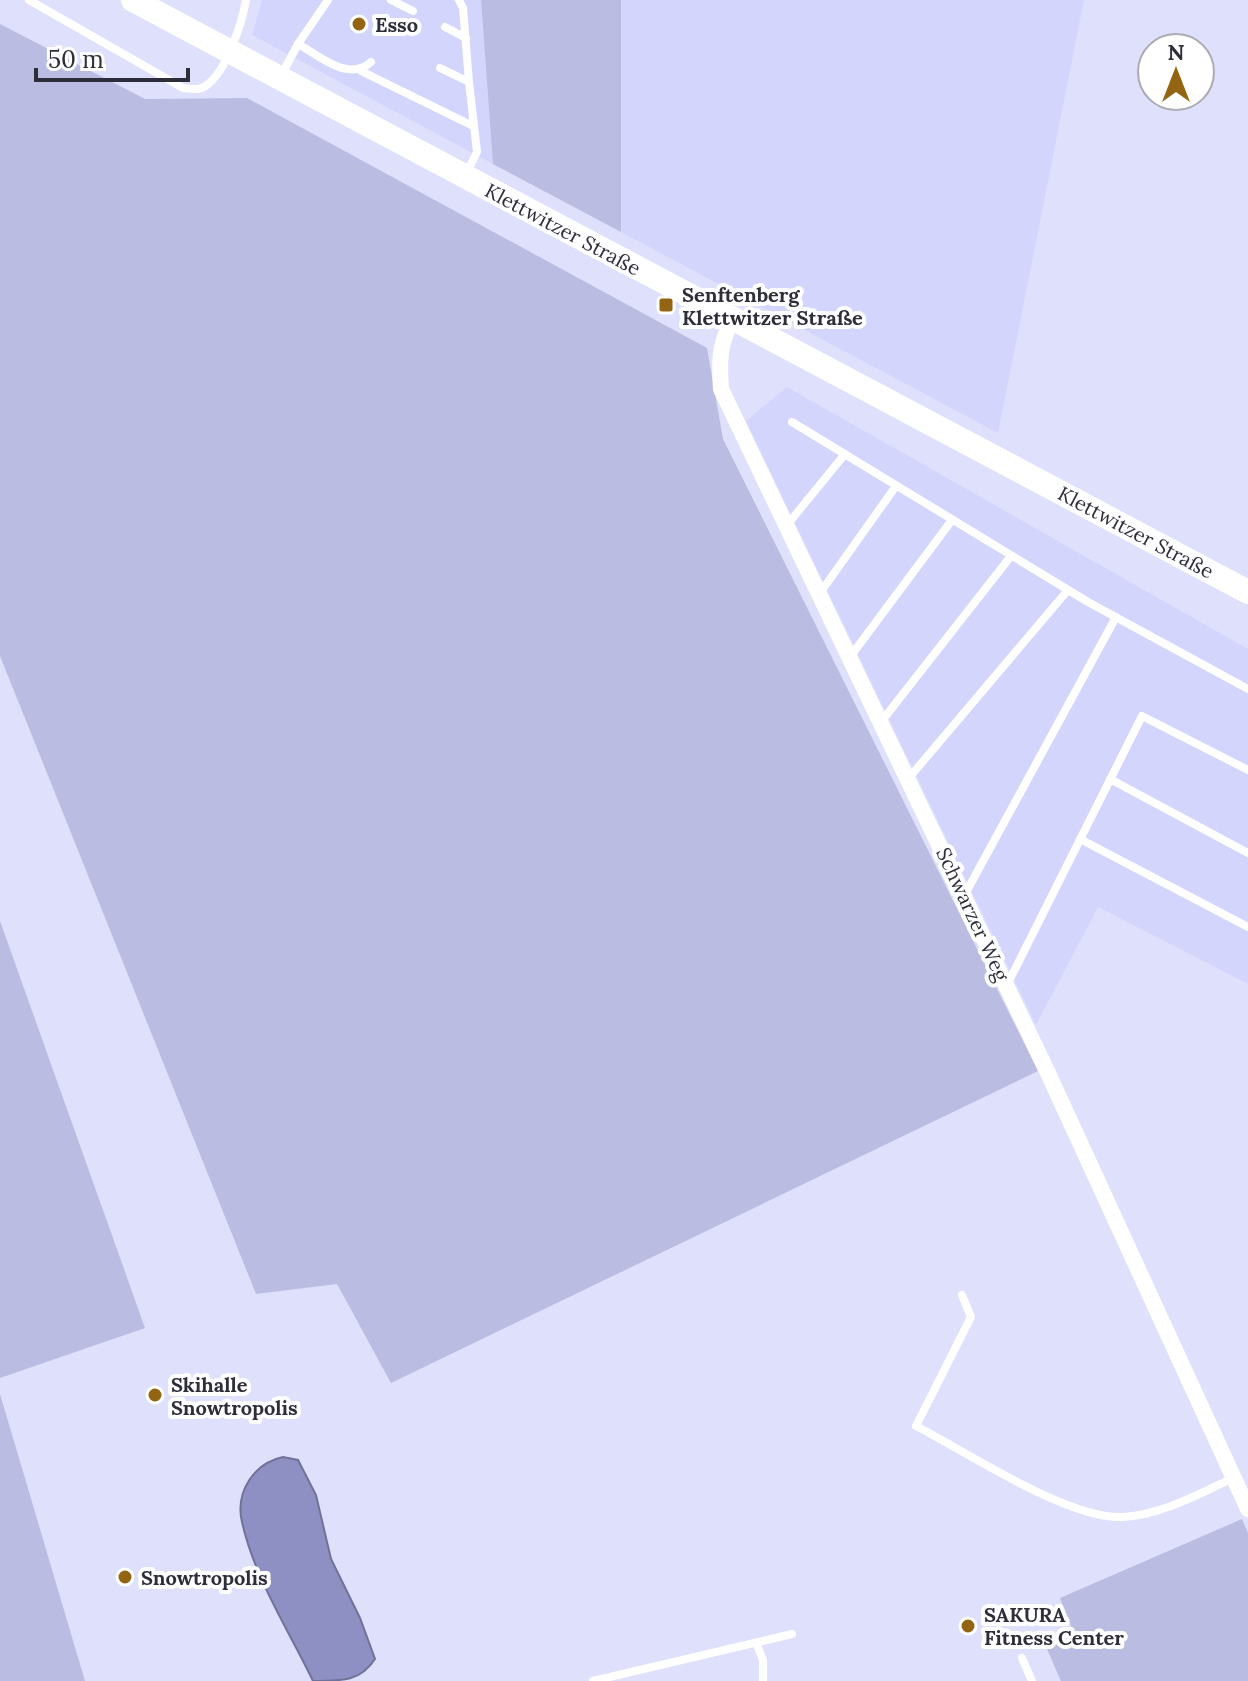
<svg xmlns="http://www.w3.org/2000/svg" width="1248" height="1681" viewBox="0 0 1248 1681" font-family="Lora,serif">
  <style>
    .built { fill: #d3d5fd }
    .green { fill: #babce2 }
    .water { fill: #8e8fc2; stroke: #71729a; stroke-width: 2 }
    .lines { fill: none; stroke-linecap: round; stroke-linejoin: round }
    .service { stroke: #fff; stroke-width: 8 }
    .minor { stroke: #fff; stroke-width: 16 }
    .secondary { stroke: #fff; stroke-width: 24 }
    .poi-dot { fill: #936513; stroke: #fff; stroke-width: 3 }
    .labels { text-anchor: middle; dominant-baseline: central; stroke-width: 8; stroke-linejoin: round; paint-order: stroke }
    .poi-label { font-size: 20px; font-weight: bold; fill: #2e2e3b; stroke: #fff; text-anchor: start }
    .street-label { font-size: 20px; fill: #2e2e3b; stroke: #fff }
  </style>
  <rect width="100%" height="100%" fill="#dfe0fb"/>
  <g class="built">
    <polygon points="262,0 481,0 493,164 252,35"/>
    <polygon points="621,0 1084,0 998,433 621,232"/>
    <polygon points="787,387 1248,649 1248,984 1098,907 1036,1025 746,421"/>
  </g>
  <g class="green">
    <polygon points="481,0 621,0 621,232 493,164"/>
    <polygon points="0,24 145,99 247,98 707,348 723,439 1038,1071 391,1383 337,1284 256,1294 0,656"/>
    <polygon points="0,921 145,1328 0,1378"/>
    <polygon points="0,1394 85,1681 0,1681"/>
    <polygon points="1242,1519 1248,1533 1248,1681 1061,1681 1044,1642 1072,1628 1060,1598"/>
  </g>
  <path class="water" d="M283,1457L298,1460L316,1495L331,1559L360,1618L375,1659C361,1681 343,1681 313,1681C289,1631 254,1577 242,1522C235,1492 254,1463 283,1457Z"/>
  <g class="lines">
    <g class="service">
      <path d="M29,0L183,88C192,89 200,91 207,85C227,70 242,23 246,0"/>
      <polyline points="391,0 413,11"/>
      <polyline points="459,0 463,8 469,82"/>
      <polyline points="445,27 466,38"/>
      <polyline points="298,44 328,0"/>
      <polyline points="440,68 469,82 477,152 467,172"/>
      <polyline points="361,71 473,126"/>
      <path d="M281,76L298,44C321,57 348,82 371,62"/>
      <polyline points="792,422 1088,602 1248,689"/>
      <polyline points="787,525 845,454"/>
      <polyline points="820,593 896,486"/>
      <polyline points="850,657 952,520"/>
      <polyline points="881,722 1011,556"/>
      <polyline points="908,779 1068,590"/>
      <polyline points="1110,779 1248,853"/>
      <polyline points="1080,839 1248,927"/>
      <polyline points="964,896 1116,617"/>
      <polyline points="1007,985 1142,716 1248,770"/>
      <path d="M962,1295L971,1317L916,1426C967,1452 1068,1520 1123,1517C1161,1515 1199,1494 1233,1478"/>
      <polyline points="757,1645 763,1660 763,1681"/>
      <polyline points="1022,1658 1032,1681"/>
      <polyline points="593,1681 792,1634"/>
    </g>
    <path class="minor" d="M733,319C719,343 719,362 721,389L1048,1073L1248,1509"/>
    <polyline class="secondary" points="133,0 1248,592"/>
  </g>
  <g class="poi-dot">
    <circle cx="359" cy="24" r="8"/>
    <rect x="658" y="297" width="16" height="16" rx="4"/>
    <circle cx="155" cy="1395" r="8"/>
    <circle cx="125" cy="1577" r="8"/>
    <circle cx="968" cy="1626" r="8"/>
  </g>
  <g class="labels">
    <g class="poi-label">
      <text x="375" y="24">Esso</text>
      <text x="682" y="294">Senftenberg<tspan x="682" dy="23">Klettwitzer Straße</tspan></text>
      <text x="171" y="1384">Skihalle<tspan x="171" dy="23">Snowtropolis</tspan></text>
      <text x="141" y="1577">Snowtropolis</text>
      <text x="984" y="1614">SAKURA<tspan x="984" dy="23">Fitness Center</tspan></text>
    </g>
    <g class="street-label">
      <text transform="translate(563 229) rotate(28)">Klettwitzer Straße</text>
      <text transform="translate(1136 532) rotate(28)">Klettwitzer Straße</text>
      <text transform="translate(973 914) rotate(65)">Schwarzer Weg</text>
    </g>
  </g>
  <g transform="translate(1176 72)"><circle r="38" fill="#ffffff" stroke="#ababb1" stroke-width="2"/>
  <path d="M0-6L14 30L0 20L-14 30Z" fill="#936513"/>
  <text y="-12" font-size="22" font-weight="bold" text-anchor="middle" fill="#2e2e3b">N</text>
  </g>
  <path d="M36 68v12h152v-12" fill="none" stroke="#2e2e3b" stroke-width="4"/>
  <text x="48" y="68" font-size="24" fill="#2e2e3b" stroke="#ffffff" stroke-width="6" paint-order="stroke">50 m</text>
</svg>
